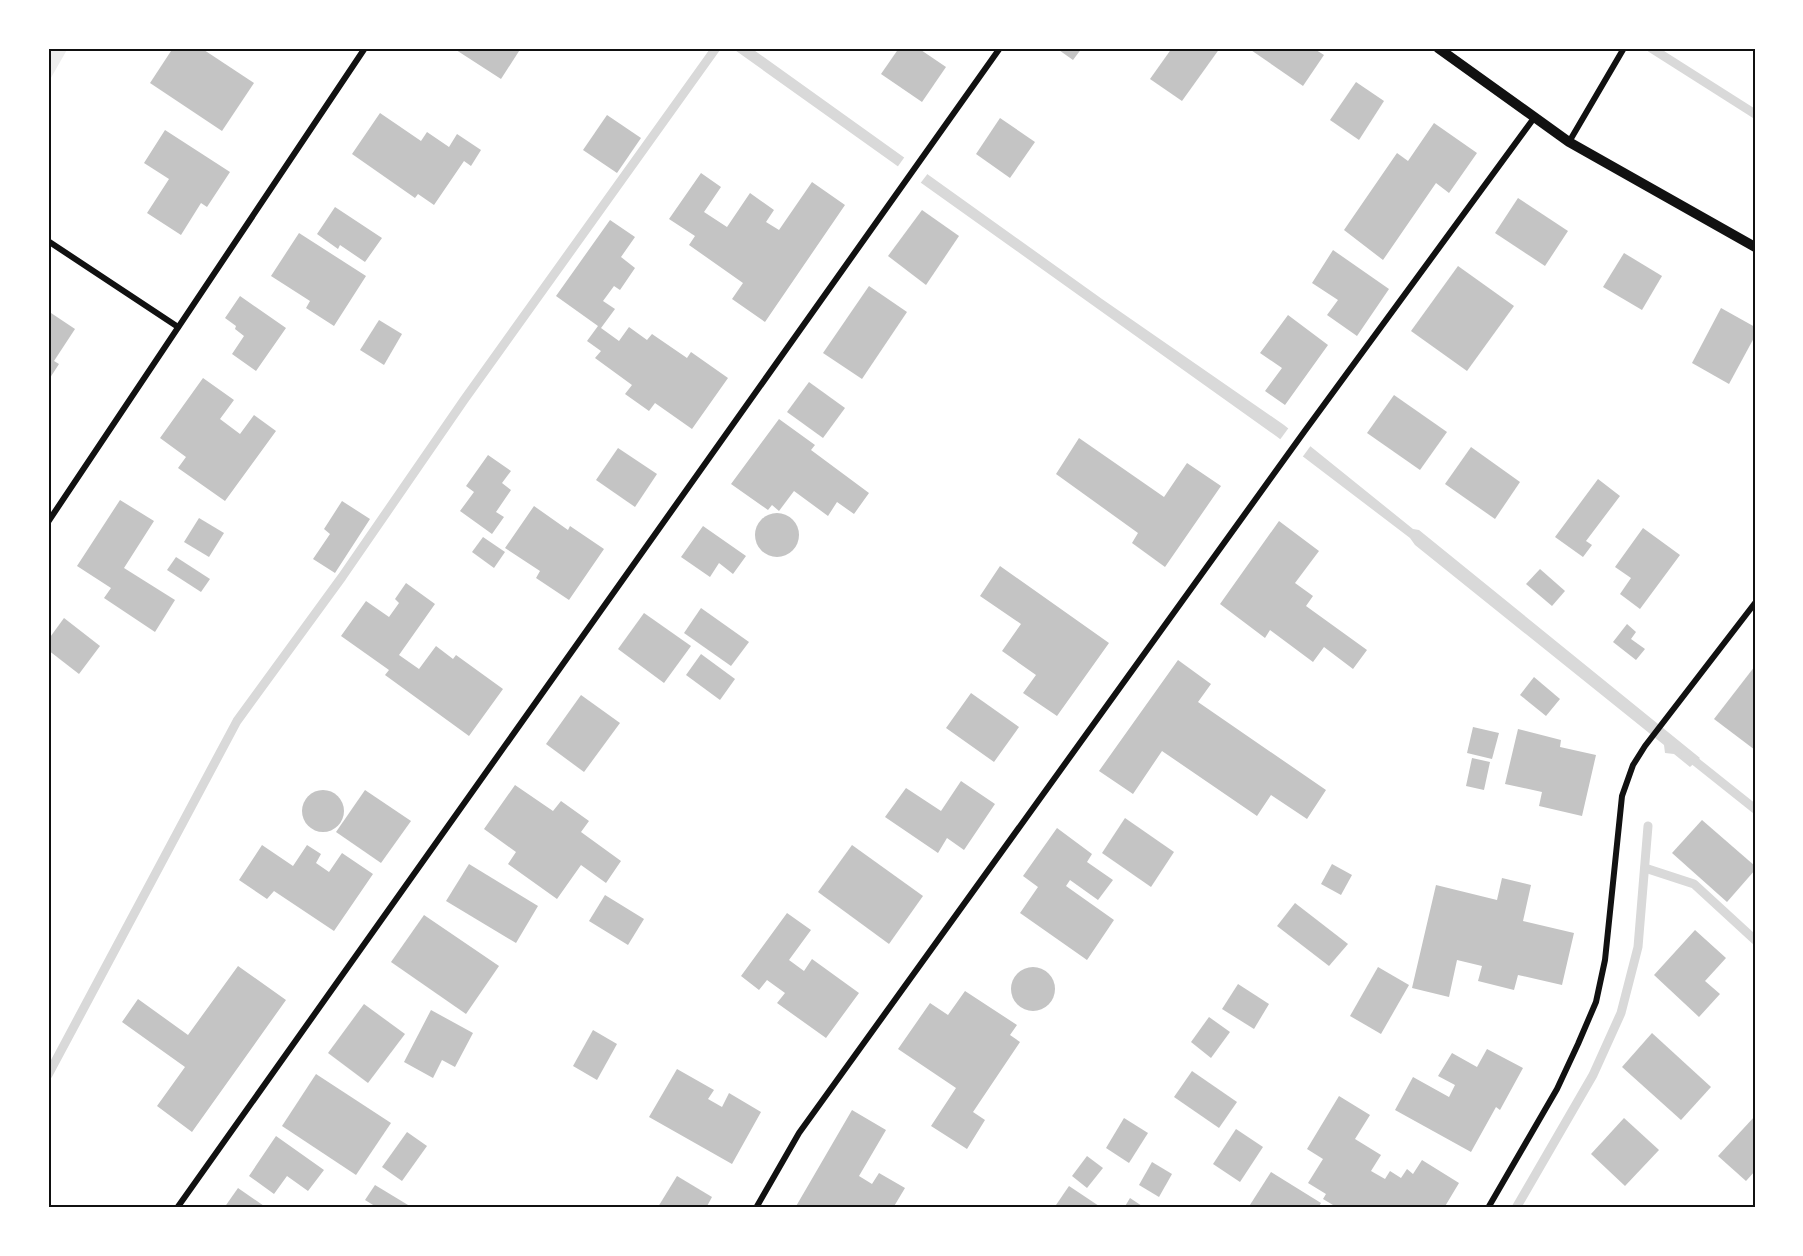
<svg xmlns="http://www.w3.org/2000/svg" width="1803" height="1256" viewBox="0 0 1803 1256" font-family="Quicksand,sans-serif">
  <style>
    .green { fill: #eee }
    .water { fill: #d9d9d9 }
    .pier { fill: #fff }
    .lines { fill: none; stroke-linecap: round; stroke-linejoin: round }
    .stream { stroke: #d9d9d9; stroke-width: 9 }
    .building { fill: #c4c4c4 }
    .minor { stroke: #111; stroke-width: 6 }
    .tertiary { stroke: #111; stroke-width: 10 }
    .neatline { fill: none; stroke: #111; stroke-width: 2 }
  </style>
  <rect width="100%" height="100%" fill="#fff"/>
  <polygon class="green" points="48,48 68,48 48,83"/>
  <polygon class="water" points="732,48 751,48 1102,299 1284,425 1413,529 1419,530 1700,758 1690,767 1674,754 1665,753 1664,745 1415,545 1410,538 1276,436"/>
  <g class="pier">
    <polygon points="906,155 929,172 919,185 896,169"/>
    <polygon points="1290,426 1312,444 1301,459 1279,441"/>
  </g>
  <g class="lines">
    <g class="stream">
      <polyline points="1651,48 1755,114"/>
      <polyline points="1686,754 1755,809"/>
      <polyline points="1645,868 1694,884 1755,940"/>
      <polyline points="48,1075 237,721 342,577 464,400 716,48"/>
      <polyline points="1516,1208 1593,1075 1621,1013 1638,947 1648,826"/>
    </g>
  </g>
  <g class="building">
    <polygon points="173,48 201,48 254,83 222,131 150,83"/>
    <polygon points="453,48 521,48 501,79"/>
    <polygon points="899,48 918,48 946,67 922,102 881,74"/>
    <polygon points="1056,48 1082,48 1073,60"/>
    <polygon points="1172,48 1220,48 1182,101 1150,79"/>
    <polygon points="1248,48 1313,48 1324,55 1303,86"/>
    <polygon points="1356,82 1384,101 1359,140 1330,120"/>
    <polygon points="380,113 421,141 427,132 449,147 457,134 481,150 471,166 464,161 434,205 418,194 415,198 352,154"/>
    <polygon points="607,115 641,138 617,173 583,150"/>
    <polygon points="1000,118 1035,142 1010,178 976,154"/>
    <polygon points="1434,123 1477,153 1449,193 1436,183 1383,260 1344,230 1397,153 1408,161"/>
    <polygon points="165,130 230,172 207,207 201,203 181,235 147,213 169,179 144,163"/>
    <polygon points="701,173 721,187 704,212 727,227 750,193 774,210 766,222 779,230 812,182 845,205 765,322 732,299 743,283 689,245 695,236 669,219"/>
    <polygon points="1518,198 1568,231 1545,266 1495,233"/>
    <polygon points="335,207 382,238 365,262 340,245 338,249 317,234"/>
    <polygon points="922,210 959,236 926,285 888,256"/>
    <polygon points="610,220 635,237 621,257 635,268 620,290 614,286 603,301 615,309 601,328 619,341 629,327 647,340 652,334 687,358 691,352 728,378 692,429 655,403 649,411 625,394 632,385 595,358 601,351 587,341 598,326 556,296"/>
    <polygon points="299,233 366,276 334,326 306,308 310,301 271,276"/>
    <polygon points="1333,250 1389,289 1357,336 1327,315 1338,300 1312,283"/>
    <polygon points="1624,253 1662,276 1642,310 1603,287"/>
    <polygon points="1458,266 1514,306 1467,371 1411,331"/>
    <polygon points="869,286 907,312 862,379 823,353"/>
    <polygon points="240,296 286,328 256,371 232,354 244,336 235,329 236,326 225,318"/>
    <polygon points="1721,308 1755,327 1755,336 1729,384 1692,363"/>
    <polygon points="48,311 75,329 54,361 59,364 48,381"/>
    <polygon points="1288,315 1328,345 1285,405 1265,391 1282,368 1260,353"/>
    <polygon points="379,320 402,334 384,365 360,350"/>
    <polygon points="203,378 234,400 220,419 240,434 254,415 276,431 225,501 178,468 186,457 160,438"/>
    <polygon points="809,382 845,408 823,438 787,412"/>
    <polygon points="1394,395 1447,432 1420,470 1367,433"/>
    <polygon points="779,419 815,445 811,450 869,493 854,514 837,502 828,516 794,491 779,511 772,505 768,510 731,484"/>
    <polygon points="1079,438 1164,497 1187,463 1221,486 1165,567 1132,543 1138,533 1056,474"/>
    <polygon points="1471,447 1520,482 1495,519 1445,484"/>
    <polygon points="618,448 657,474 635,507 596,480"/>
    <polygon points="488,455 511,471 502,483 511,490 496,512 504,517 492,534 460,511 474,492 466,486"/>
    <polygon points="1598,479 1620,496 1586,541 1592,545 1583,557 1555,537"/>
    <polygon points="120,500 154,521 124,568 175,600 155,632 104,598 111,588 77,566"/>
    <polygon points="342,501 370,519 335,573 313,559 330,534 324,529"/>
    <polygon points="534,506 568,530 570,526 604,549 569,600 536,578 540,571 505,548"/>
    <circle cx="777" cy="535" r="22"/>
    <polygon points="199,518 224,533 209,557 184,542"/>
    <polygon points="1279,521 1319,551 1295,583 1313,596 1306,606 1367,650 1353,669 1324,647 1313,662 1270,630 1265,638 1220,604"/>
    <polygon points="703,526 746,556 733,574 719,563 710,577 681,557"/>
    <polygon points="1643,528 1680,555 1640,609 1620,594 1631,578 1615,567"/>
    <polygon points="483,537 505,552 494,568 472,552"/>
    <polygon points="176,557 210,579 201,592 167,570"/>
    <polygon points="1000,566 1109,643 1057,716 1023,693 1036,675 1002,651 1021,624 980,596"/>
    <polygon points="1540,569 1565,591 1552,606 1526,584"/>
    <polygon points="406,583 435,604 399,655 419,669 436,646 453,659 456,655 503,689 469,736 385,675 389,670 341,636 366,601 389,617 399,603 395,599"/>
    <polygon points="701,608 749,642 731,666 684,633"/>
    <polygon points="644,613 691,646 664,683 618,649"/>
    <polygon points="64,618 100,646 79,674 48,650 48,640"/>
    <polygon points="1627,624 1636,632 1631,639 1645,649 1636,660 1613,642"/>
    <polygon points="701,654 735,679 720,700 686,675"/>
    <polygon points="1178,660 1211,684 1198,702 1326,790 1307,819 1271,795 1257,816 1162,751 1133,794 1099,771"/>
    <polygon points="1755,666 1755,750 1714,719"/>
    <polygon points="1534,677 1560,699 1546,716 1520,695"/>
    <polygon points="971,693 1019,727 994,762 946,728"/>
    <polygon points="581,695 620,723 584,772 546,744"/>
    <polygon points="1473,727 1499,733 1492,759 1467,753"/>
    <polygon points="1518,729 1561,740 1560,747 1596,755 1582,816 1539,806 1542,792 1505,784"/>
    <polygon points="1472,758 1490,762 1484,790 1466,786"/>
    <polygon points="961,781 995,804 964,850 947,838 938,853 885,817 906,788 941,811"/>
    <polygon points="515,785 553,811 561,801 589,821 581,832 621,861 606,883 581,865 557,899 508,864 516,852 484,829"/>
    <polygon points="365,790 411,821 381,863 336,832"/>
    <circle cx="323" cy="811" r="21"/>
    <polygon points="1125,818 1174,852 1151,887 1102,853"/>
    <polygon points="1702,820 1755,866 1755,870 1727,902 1672,853"/>
    <polygon points="1057,828 1092,854 1087,862 1113,880 1098,900 1070,880 1066,886 1114,920 1087,960 1020,913 1038,887 1023,876"/>
    <polygon points="262,845 293,866 307,845 321,854 316,863 329,872 342,853 373,874 334,931 274,891 267,899 239,880"/>
    <polygon points="852,845 923,896 889,944 818,892"/>
    <polygon points="469,864 538,906 516,943 446,901"/>
    <polygon points="1332,864 1352,875 1341,895 1321,884"/>
    <polygon points="1502,878 1531,885 1523,921 1574,933 1562,985 1518,975 1514,990 1478,981 1482,966 1457,960 1449,997 1412,988 1436,885 1497,900"/>
    <polygon points="605,895 644,919 628,945 589,921"/>
    <polygon points="1295,903 1348,944 1329,966 1277,926"/>
    <polygon points="787,913 811,930 789,960 804,971 812,959 859,993 826,1038 777,1003 785,993 767,980 759,990 741,976"/>
    <polygon points="424,915 499,966 466,1014 391,962"/>
    <polygon points="1695,930 1726,958 1705,981 1720,994 1699,1017 1654,975"/>
    <polygon points="238,966 286,1000 192,1132 157,1106 185,1067 122,1022 138,999 188,1035"/>
    <polygon points="1378,967 1409,985 1381,1034 1350,1016"/>
    <circle cx="1033" cy="989" r="22"/>
    <polygon points="1238,984 1269,1004 1254,1029 1222,1009"/>
    <polygon points="965,991 1017,1025 1010,1035 1020,1042 973,1112 985,1120 967,1149 931,1126 956,1088 898,1049 930,1003 948,1015"/>
    <polygon points="364,1004 405,1034 368,1083 328,1053"/>
    <polygon points="431,1010 473,1033 455,1067 442,1060 433,1078 404,1062"/>
    <polygon points="1209,1017 1230,1032 1211,1058 1191,1042"/>
    <polygon points="593,1030 617,1044 597,1080 573,1066"/>
    <polygon points="1652,1033 1711,1087 1681,1120 1622,1067"/>
    <polygon points="1487,1049 1523,1068 1500,1110 1496,1107 1471,1152 1395,1110 1413,1077 1449,1097 1455,1085 1438,1076 1452,1053 1477,1067"/>
    <polygon points="677,1069 714,1090 708,1099 722,1107 729,1093 761,1112 732,1164 649,1117"/>
    <polygon points="1192,1071 1237,1102 1219,1128 1174,1097"/>
    <polygon points="316,1074 391,1123 356,1175 282,1126"/>
    <polygon points="1339,1096 1370,1115 1355,1139 1381,1155 1371,1171 1385,1179 1390,1171 1401,1178 1407,1169 1413,1174 1422,1160 1459,1183 1444,1208 1338,1208 1323,1199 1326,1194 1308,1183 1323,1159 1307,1149"/>
    <polygon points="852,1110 886,1130 859,1176 872,1184 879,1173 905,1188 893,1208 795,1208"/>
    <polygon points="1755,1116 1755,1171 1746,1181 1718,1156"/>
    <polygon points="1124,1118 1148,1133 1129,1163 1106,1148"/>
    <polygon points="1624,1118 1659,1150 1625,1186 1591,1154"/>
    <polygon points="1236,1129 1263,1147 1240,1182 1213,1164"/>
    <polygon points="407,1132 427,1146 402,1181 382,1167"/>
    <polygon points="276,1136 324,1170 308,1191 287,1176 274,1194 249,1176"/>
    <polygon points="1087,1156 1103,1168 1087,1188 1072,1176"/>
    <polygon points="1152,1162 1172,1174 1159,1197 1139,1185"/>
    <polygon points="1271,1172 1321,1203 1318,1208 1248,1208"/>
    <polygon points="677,1176 712,1197 706,1208 658,1207"/>
    <polygon points="375,1185 413,1208 378,1208 365,1200"/>
    <polygon points="1069,1186 1102,1208 1060,1208 1056,1205"/>
    <polygon points="238,1188 267,1208 224,1208"/>
    <polygon points="1130,1198 1145,1208 1124,1208"/>
  </g>
  <g class="lines">
    <g class="minor">
      <polyline points="1569,142 1624,48"/>
      <polyline points="48,241 178,327"/>
      <polyline points="48,522 365,48"/>
      <polyline points="177,1208 1000,48"/>
      <polyline points="756,1208 799,1133 1304,432 1534,118"/>
      <polyline points="1488,1208 1557,1089 1578,1044 1596,1002 1605,960 1622,796 1633,765 1645,746 1755,603"/>
    </g>
    <polyline class="tertiary" points="1438,48 1569,142 1755,247"/>
  </g>
  <rect width="1803" height="1256" fill="none" stroke="#ffffff" stroke-width="99"/>
  <rect x="50" y="50" width="1704" height="1156" class="neatline"/>
</svg>
